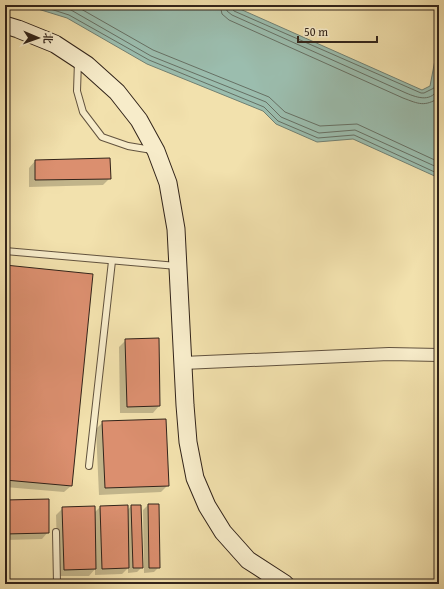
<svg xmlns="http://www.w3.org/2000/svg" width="444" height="589" viewBox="0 0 444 589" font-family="'Gentium Book Plus','Noto Serif SC',serif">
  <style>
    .water { fill: #9bbdae; stroke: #718073 }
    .shadow { fill: #0003 }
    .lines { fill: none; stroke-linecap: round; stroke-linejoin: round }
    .shore { stroke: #667064; stroke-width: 1 }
    .building { fill: #db8f6f; stroke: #32241a }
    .lane-casing { stroke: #62533f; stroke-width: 8 }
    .street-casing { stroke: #62533f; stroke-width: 14 }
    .secondary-casing { stroke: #32241a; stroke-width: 19 }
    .lane { stroke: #f7ecca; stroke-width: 6 }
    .street { stroke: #f7ecca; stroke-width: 12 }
    .secondary { stroke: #f7ecca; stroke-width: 17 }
  </style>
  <rect width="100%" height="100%" fill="#f2e1ad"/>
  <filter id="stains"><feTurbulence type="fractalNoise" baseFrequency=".005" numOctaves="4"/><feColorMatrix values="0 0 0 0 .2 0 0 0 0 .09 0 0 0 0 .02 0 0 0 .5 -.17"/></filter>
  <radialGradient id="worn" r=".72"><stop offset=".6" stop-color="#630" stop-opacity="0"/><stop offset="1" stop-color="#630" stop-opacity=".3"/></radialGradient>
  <polygon class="water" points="25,5 231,5 422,90 430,86 435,60 439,61 439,178 353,139 317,142 276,124 263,111 147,64 67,18"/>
  <g class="shadow">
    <polygon points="35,161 110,178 103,185 29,187 29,168"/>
    <polygon points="5,266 71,486 64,492 5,487"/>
    <polygon points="126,340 159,406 153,413 120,413 119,347"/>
    <polygon points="103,422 168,485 161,492 99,495 96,429"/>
    <polygon points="5,501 48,532 42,539 5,540"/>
    <polygon points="148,505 159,567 154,572 144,573 143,510"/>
    <polygon points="127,506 127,511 131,506 142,567 137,572 128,573 128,568 122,574 95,575 95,569 89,576 58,576 56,515 63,508 94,513 100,507"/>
  </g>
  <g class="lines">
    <g class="shore">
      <polyline points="38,5 69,15 149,60 264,107 278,121 318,138 354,135 439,174"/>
      <polyline points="55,5 71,10 151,56 266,102 281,117 319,133 355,130 439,168"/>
      <polyline points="74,5 153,50 269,97 285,112 320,126 357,124 439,162"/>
      <path d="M220,5L222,14L229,20L403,98C419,104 424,107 439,98"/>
      <path d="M226,5L227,11L232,15L406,93C418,98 432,103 439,87"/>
      <polyline points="231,5 232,8 234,11 421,93 424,93 434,88 439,65"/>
    </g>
  </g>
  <g class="building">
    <polygon points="110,158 111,179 35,180 35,160"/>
    <polygon points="5,265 93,274 72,486 5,480"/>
    <polygon points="159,338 160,406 127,407 125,339"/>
    <polygon points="166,419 169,486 105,488 102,421"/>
    <polygon points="49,499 49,533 5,534 5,500"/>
    <polygon points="148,504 159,504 160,568 149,568"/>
    <polygon points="128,505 129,568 102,569 100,506"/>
    <polygon points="131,505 141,505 143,568 133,568"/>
    <polygon points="95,506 96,569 64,570 62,507"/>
  </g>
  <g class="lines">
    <g class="lane-casing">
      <g id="lane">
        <polyline points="78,61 77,91 83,112 102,137 128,146 152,150"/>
        <polyline points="5,251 177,266"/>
        <polyline points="89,466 112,261"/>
        <polyline points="56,532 57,584"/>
      </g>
    </g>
    <g class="street-casing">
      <polyline id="street" points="183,363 389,354 439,355"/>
    </g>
    <g class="secondary-casing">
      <polyline id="secondary" points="5,25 18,29 55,44 87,65 117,92 139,120 156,151 168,183 176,229 185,405 188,442 195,478 207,506 223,532 248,560 285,584"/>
    </g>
    <use href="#lane" class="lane"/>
    <use href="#street" class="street"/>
    <use href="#secondary" class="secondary"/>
  </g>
  <rect width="444" height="589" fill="none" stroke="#f2e1ad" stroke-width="20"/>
  <rect x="6" y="6" width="432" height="577" fill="none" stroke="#32241a" stroke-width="2"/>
  <rect x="10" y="10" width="424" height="569" fill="none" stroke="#32241a"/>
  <g transform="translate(38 38) rotate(92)" stroke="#f7ecca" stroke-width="3" paint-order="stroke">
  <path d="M0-3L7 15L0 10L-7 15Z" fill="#32241a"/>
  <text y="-6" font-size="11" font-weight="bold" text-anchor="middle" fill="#32241a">北</text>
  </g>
  <path d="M298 36v6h79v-6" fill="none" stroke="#32241a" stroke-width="2"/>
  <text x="304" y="36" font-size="12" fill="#32241a" stroke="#f7ecca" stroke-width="3" paint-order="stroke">50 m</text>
  <rect width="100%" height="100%" filter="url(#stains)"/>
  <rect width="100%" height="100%" fill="url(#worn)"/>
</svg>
